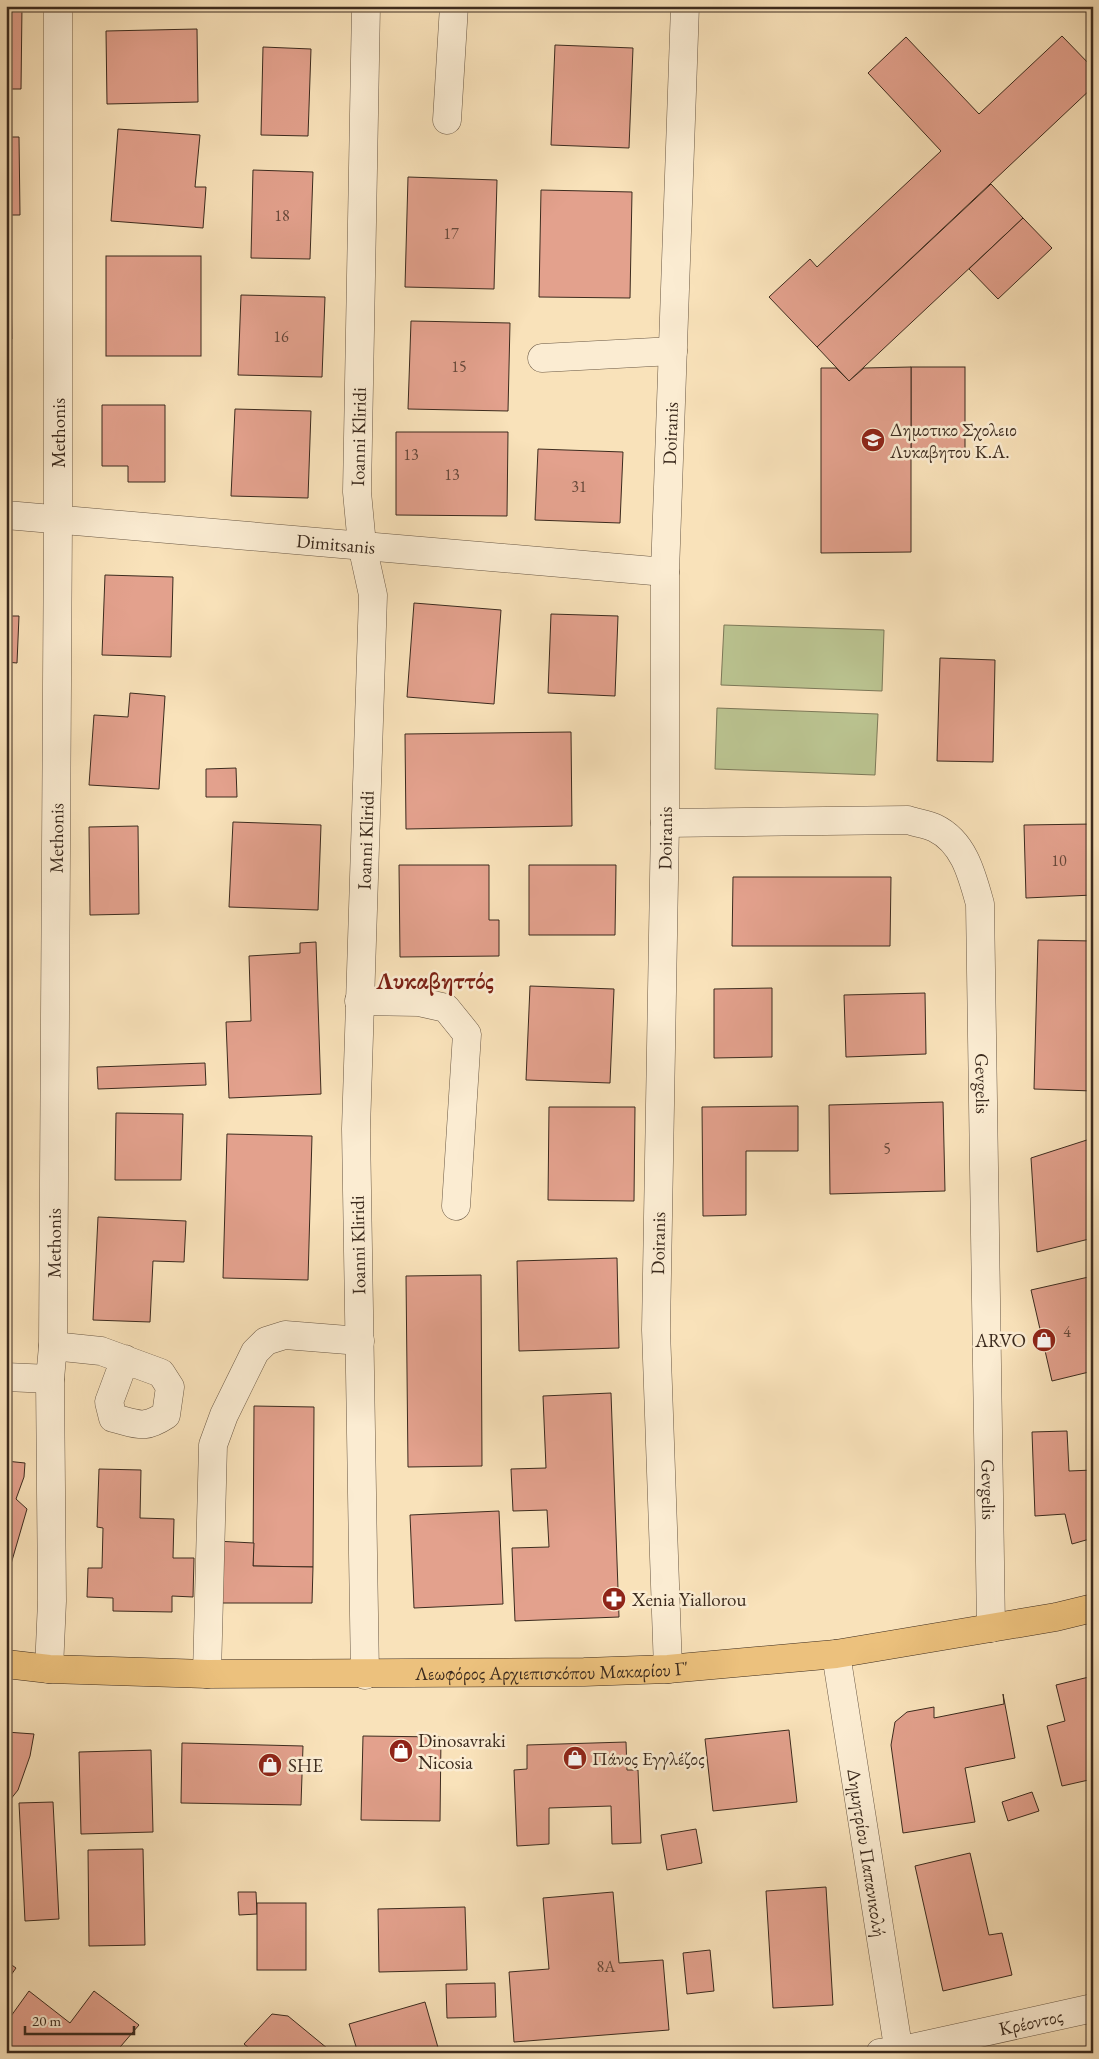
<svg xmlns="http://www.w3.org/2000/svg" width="1099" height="2059" viewBox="0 0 1099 2059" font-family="'EB Garamond',serif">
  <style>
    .green { fill: #bbc491; stroke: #7c7858 }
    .building { fill: #e3a18d; stroke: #3c2b1e }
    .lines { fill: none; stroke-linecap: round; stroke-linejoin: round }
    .minor-casing { stroke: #6b5945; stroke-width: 29 }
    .major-casing { stroke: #3c2b1e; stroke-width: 29 }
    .minor { stroke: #fbecd2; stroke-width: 28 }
    .major { stroke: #ecc17d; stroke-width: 28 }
    .labels { text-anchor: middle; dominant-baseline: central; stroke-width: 5; stroke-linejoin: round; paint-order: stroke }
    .number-label { font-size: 16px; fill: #66483a }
    .poi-label { font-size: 19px; fill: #3c2b1e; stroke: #fbecd2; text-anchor: start }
    .street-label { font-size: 19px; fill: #3c2b1e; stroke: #fbecd2 }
    .district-label { font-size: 24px; font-weight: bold; fill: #7a1f14; stroke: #fbecd2 }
  </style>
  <rect width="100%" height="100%" fill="#f9e2ba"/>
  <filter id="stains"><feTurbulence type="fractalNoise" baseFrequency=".004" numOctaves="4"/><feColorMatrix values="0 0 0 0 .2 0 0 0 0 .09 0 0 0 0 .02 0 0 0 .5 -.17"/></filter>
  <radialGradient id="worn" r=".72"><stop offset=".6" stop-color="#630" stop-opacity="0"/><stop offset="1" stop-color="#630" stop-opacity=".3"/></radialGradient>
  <g class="green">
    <polygon points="724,625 884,630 882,691 721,685"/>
    <polygon points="717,708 878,714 875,775 715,769"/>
  </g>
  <g class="building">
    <polygon points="6,6 22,6 21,89 6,89"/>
    <polygon points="197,29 198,102 107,104 106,31"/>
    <polygon points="1062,36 1093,68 1093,87 817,347 769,297 810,259 817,267 941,151 868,73 906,37 979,114"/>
    <polygon points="555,45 633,48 629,148 551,145"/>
    <polygon points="263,47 311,49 308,136 261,135"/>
    <polygon points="118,129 200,135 195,187 206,187 203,228 111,221"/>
    <polygon points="6,137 19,137 20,215 6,215"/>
    <polygon points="253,170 313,172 310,259 251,258"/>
    <polygon points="408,177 497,180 494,289 405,287"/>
    <polygon points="991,184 1023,218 849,381 817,347"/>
    <polygon points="541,190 632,192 630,298 539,297"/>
    <polygon points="1023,218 1052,248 998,299 969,269"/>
    <polygon points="6,253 10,253 12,339 6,339"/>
    <rect x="106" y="256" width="95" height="100"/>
    <polygon points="241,295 325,297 322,377 238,375"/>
    <polygon points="411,321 510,323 508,411 408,409"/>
    <rect x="911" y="367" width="54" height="88"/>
    <polygon points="911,367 911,552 821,553 821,368 836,368 849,381 864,368"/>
    <polygon points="102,405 165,405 165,482 128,482 128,466 102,466"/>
    <polygon points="235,409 311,411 308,498 231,496"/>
    <polygon points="396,432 508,432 507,516 396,515"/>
    <polygon points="538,449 623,452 620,523 535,520"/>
    <polygon points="105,575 173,577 171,657 102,655"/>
    <polygon points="414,603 501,610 494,704 407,697"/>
    <polygon points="551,614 618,616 615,696 548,693"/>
    <polygon points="6,616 19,616 17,663 6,662"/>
    <polygon points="940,658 995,660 993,762 937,761"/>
    <polygon points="130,693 165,696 159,789 89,785 94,715 128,717"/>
    <polygon points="571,732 572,826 406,829 405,734"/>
    <polygon points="236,768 237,797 206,797 206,769"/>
    <polygon points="233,822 321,825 318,910 229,907"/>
    <polygon points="1093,824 1093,895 1026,898 1024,825"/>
    <polygon points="138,826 139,914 90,915 89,827"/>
    <polygon points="399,865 489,865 489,920 499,920 499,956 400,957"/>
    <polygon points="529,865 616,865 615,935 529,935"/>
    <polygon points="733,877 891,877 890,946 732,946"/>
    <polygon points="1038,940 1093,941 1093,1091 1034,1089"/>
    <polygon points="316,942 321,1094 229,1098 226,1022 251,1021 249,956 300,953 300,943"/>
    <polygon points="530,986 614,989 610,1083 526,1080"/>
    <polygon points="772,988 772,1057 714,1058 714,989"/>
    <polygon points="925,993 926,1054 846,1057 844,995"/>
    <polygon points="6,1055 9,1088 6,1088"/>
    <polygon points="205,1063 206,1085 98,1089 97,1067"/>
    <polygon points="943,1102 945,1191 830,1194 829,1105"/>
    <polygon points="798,1106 798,1151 746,1151 746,1215 703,1216 702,1107"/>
    <polygon points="549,1107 635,1107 634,1201 548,1200"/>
    <polygon points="116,1113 183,1114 181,1180 115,1180"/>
    <polygon points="227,1134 312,1136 308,1280 223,1278"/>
    <polygon points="1093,1138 1093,1238 1037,1252 1031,1158"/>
    <polygon points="98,1217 186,1221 184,1262 153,1261 150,1322 93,1320"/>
    <polygon points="617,1258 619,1348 519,1351 517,1261"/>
    <polygon points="481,1275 482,1466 408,1467 406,1276"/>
    <polygon points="1093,1276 1093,1371 1052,1381 1031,1290"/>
    <polygon points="611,1393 619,1617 515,1621 512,1548 549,1547 547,1510 513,1511 511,1469 546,1468 543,1396"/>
    <polygon points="254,1406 314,1407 313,1567 253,1566"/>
    <polygon points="1067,1431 1069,1471 1093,1470 1093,1538 1072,1544 1065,1514 1035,1516 1032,1432"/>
    <polygon points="6,1461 25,1463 24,1477 16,1499 27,1509 11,1564 6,1566"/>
    <polygon points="99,1469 141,1470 140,1518 174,1519 173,1558 194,1558 193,1597 172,1596 172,1612 113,1611 113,1598 87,1597 88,1568 102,1568 103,1528 97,1527"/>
    <polygon points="499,1511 503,1604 414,1608 410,1515"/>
    <polygon points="215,1541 254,1543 253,1566 313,1567 312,1603 215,1603"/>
    <polygon points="1093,1676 1093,1779 1062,1786 1047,1726 1065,1721 1056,1685"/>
    <polygon points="1003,1694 1015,1758 965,1768 975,1822 903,1833 891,1745 895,1722 907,1712 934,1707 934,1718 1004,1704"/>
    <polygon points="789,1730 797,1802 713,1811 705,1739"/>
    <polygon points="6,1732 34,1734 30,1756 18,1790 6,1805"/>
    <polygon points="363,1736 441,1737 440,1821 361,1820"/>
    <polygon points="626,1742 627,1770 638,1770 641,1843 612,1844 611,1806 549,1808 549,1844 517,1846 514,1770 527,1769 527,1745"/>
    <polygon points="182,1743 303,1746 301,1805 181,1803"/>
    <polygon points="151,1750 153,1832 81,1834 79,1752"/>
    <polygon points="1032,1792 1039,1811 1008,1821 1002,1802"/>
    <polygon points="53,1802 59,1919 25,1921 19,1803"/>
    <polygon points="696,1829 702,1863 667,1870 661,1835"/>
    <polygon points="143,1849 145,1945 89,1946 88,1850"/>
    <polygon points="970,1853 989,1935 1002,1933 1012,1975 943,1991 915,1866"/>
    <polygon points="826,1887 833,2005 773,2008 766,1891"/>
    <polygon points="238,1892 256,1892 257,1914 239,1915"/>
    <polygon points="613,1892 619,1963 663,1960 669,2030 514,2042 509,1972 549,1969 543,1898"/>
    <rect x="257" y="1903" width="49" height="67"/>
    <polygon points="465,1907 467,1970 379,1972 378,1909"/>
    <polygon points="710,1950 714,1991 687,1994 683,1953"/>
    <polygon points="6,1961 16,1968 6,1982"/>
    <polygon points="495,1983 496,2017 447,2018 446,1984"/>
    <polygon points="29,1991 70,2023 94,1991 139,2025 115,2053 6,2053 6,2023"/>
    <polygon points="425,2002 439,2051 433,2053 358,2053 349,2024"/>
    <polygon points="272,2014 288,2016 333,2053 255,2053 244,2044"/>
  </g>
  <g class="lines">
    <g class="minor-casing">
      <g id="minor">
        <polyline points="447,120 454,6"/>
        <polyline points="542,358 673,351"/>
        <path id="s1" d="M6,515L665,572"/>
        <path id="s2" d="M665,823L908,820C916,823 927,824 935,828C964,842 972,875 980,904L991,1628"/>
        <polyline points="359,1001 419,1002 446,1008 467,1034 456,1206"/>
        <path d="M53,1346L101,1351L161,1373L170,1387L166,1415C143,1430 138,1424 113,1418L109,1402L125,1359"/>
        <polyline points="6,1377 50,1379"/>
        <path id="s3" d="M836,1654L899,2053"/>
        <path id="s4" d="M49,1669L52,1601L50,1379L53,1346L58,520V6"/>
        <path id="s5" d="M668,1669L656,1330L665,823V572L685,6"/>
        <polyline points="207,1674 213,1445 224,1415 255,1352 266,1341 285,1335 360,1341"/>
        <path id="s6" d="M365,1675L356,1129L373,595L362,545L357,492L366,6"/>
        <path id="s7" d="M880,2053L898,2051L1093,2008"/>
      </g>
    </g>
    <g class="major-casing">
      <g id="major">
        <path id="s8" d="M6,1664L49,1669L207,1674L584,1672L668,1669L836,1654L1056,1617L1093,1608"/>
      </g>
    </g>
    <use href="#minor" class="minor"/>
    <use href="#major" class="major"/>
  </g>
  <defs>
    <g id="school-disc" transform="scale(1.25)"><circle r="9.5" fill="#8f2418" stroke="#fbecd2"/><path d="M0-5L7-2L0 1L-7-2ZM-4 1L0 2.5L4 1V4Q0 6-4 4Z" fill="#fff"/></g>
    <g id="shop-disc" transform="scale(1.25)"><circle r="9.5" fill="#8f2418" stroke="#fbecd2"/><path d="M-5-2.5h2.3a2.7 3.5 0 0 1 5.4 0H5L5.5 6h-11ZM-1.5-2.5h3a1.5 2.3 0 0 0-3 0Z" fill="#fff"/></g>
    <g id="pharmacy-disc" transform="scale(1.25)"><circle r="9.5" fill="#8f2418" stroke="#fbecd2"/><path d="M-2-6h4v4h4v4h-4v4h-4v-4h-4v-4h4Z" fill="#fff"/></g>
  </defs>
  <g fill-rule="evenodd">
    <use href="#school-disc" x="873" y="440"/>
    <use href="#shop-disc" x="1044" y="1340"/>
    <use href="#pharmacy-disc" x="614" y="1599"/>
    <use href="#shop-disc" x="401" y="1751"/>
    <use href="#shop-disc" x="575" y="1758"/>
    <use href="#shop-disc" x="270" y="1765"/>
  </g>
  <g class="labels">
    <g class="number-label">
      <text x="282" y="215">18</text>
      <text x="451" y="233">17</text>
      <text x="281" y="336">16</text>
      <text x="459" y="366">15</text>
      <text x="411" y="454">13</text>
      <text x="452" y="474">13</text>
      <text x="579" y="486">31</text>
      <text x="1059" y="860">10</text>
      <text x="887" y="1148">5</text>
      <text x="1067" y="1331">4</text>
      <text x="606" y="1966">8A</text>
    </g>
    <g class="poi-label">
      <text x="890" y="429">Δημοτικο Σχολειο<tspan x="890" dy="22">Λυκαβητου Κ.Α.</tspan></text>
      <text x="1026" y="1340" text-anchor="end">ARVO</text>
      <text x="632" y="1599">Xenia Yiallorou</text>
      <text x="418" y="1740">Dinosavraki<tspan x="418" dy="22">Nicosia</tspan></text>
      <text x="592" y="1758">Πάνος Εγγλέζος</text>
      <text x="288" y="1765">SHE</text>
    </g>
    <g class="street-label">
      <text transform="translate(58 433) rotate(-90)">Methonis</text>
      <text stroke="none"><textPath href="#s5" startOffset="1236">Doiranis</textPath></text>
      <text stroke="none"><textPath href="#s6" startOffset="1240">Ioanni Kliridi</textPath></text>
      <text stroke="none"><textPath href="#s1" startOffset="331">Dimitsanis</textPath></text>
      <text stroke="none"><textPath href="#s4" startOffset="831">Methonis</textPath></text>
      <text stroke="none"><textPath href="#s5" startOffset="831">Doiranis</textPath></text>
      <text stroke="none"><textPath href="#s6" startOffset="835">Ioanni Kliridi</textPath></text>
      <text stroke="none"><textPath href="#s2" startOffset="542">Gevgelis</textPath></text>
      <text stroke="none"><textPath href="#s5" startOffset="426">Doiranis</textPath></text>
      <text stroke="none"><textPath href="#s4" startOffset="426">Methonis</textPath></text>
      <text transform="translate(358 1245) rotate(-91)">Ioanni Kliridi</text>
      <text stroke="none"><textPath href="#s2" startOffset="948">Gevgelis</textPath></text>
      <text stroke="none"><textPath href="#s8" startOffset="546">Λεωφόρος Αρχιεπισκόπου Μακαρίου Γ'</textPath></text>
      <text stroke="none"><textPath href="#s3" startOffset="201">Δημητρίου Παπανικολή</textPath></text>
      <text stroke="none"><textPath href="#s7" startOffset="154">Κρέοντος</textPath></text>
    </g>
    <g class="district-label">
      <text x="435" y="980">Λυκαβηττός</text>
    </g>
  </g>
  <rect width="1099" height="2059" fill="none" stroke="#f9e2ba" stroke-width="25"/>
  <rect x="8" y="8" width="1084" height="2044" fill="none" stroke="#3c2b1e" stroke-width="2.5"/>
  <rect x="12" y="12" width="1074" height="2034" fill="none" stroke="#3c2b1e"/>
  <path d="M25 2026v8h109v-8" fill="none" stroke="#3c2b1e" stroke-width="2.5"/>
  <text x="32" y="2026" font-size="15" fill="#3c2b1e" stroke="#fbecd2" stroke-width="4" paint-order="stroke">20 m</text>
  <rect width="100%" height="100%" filter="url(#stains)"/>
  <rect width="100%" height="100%" fill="url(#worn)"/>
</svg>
